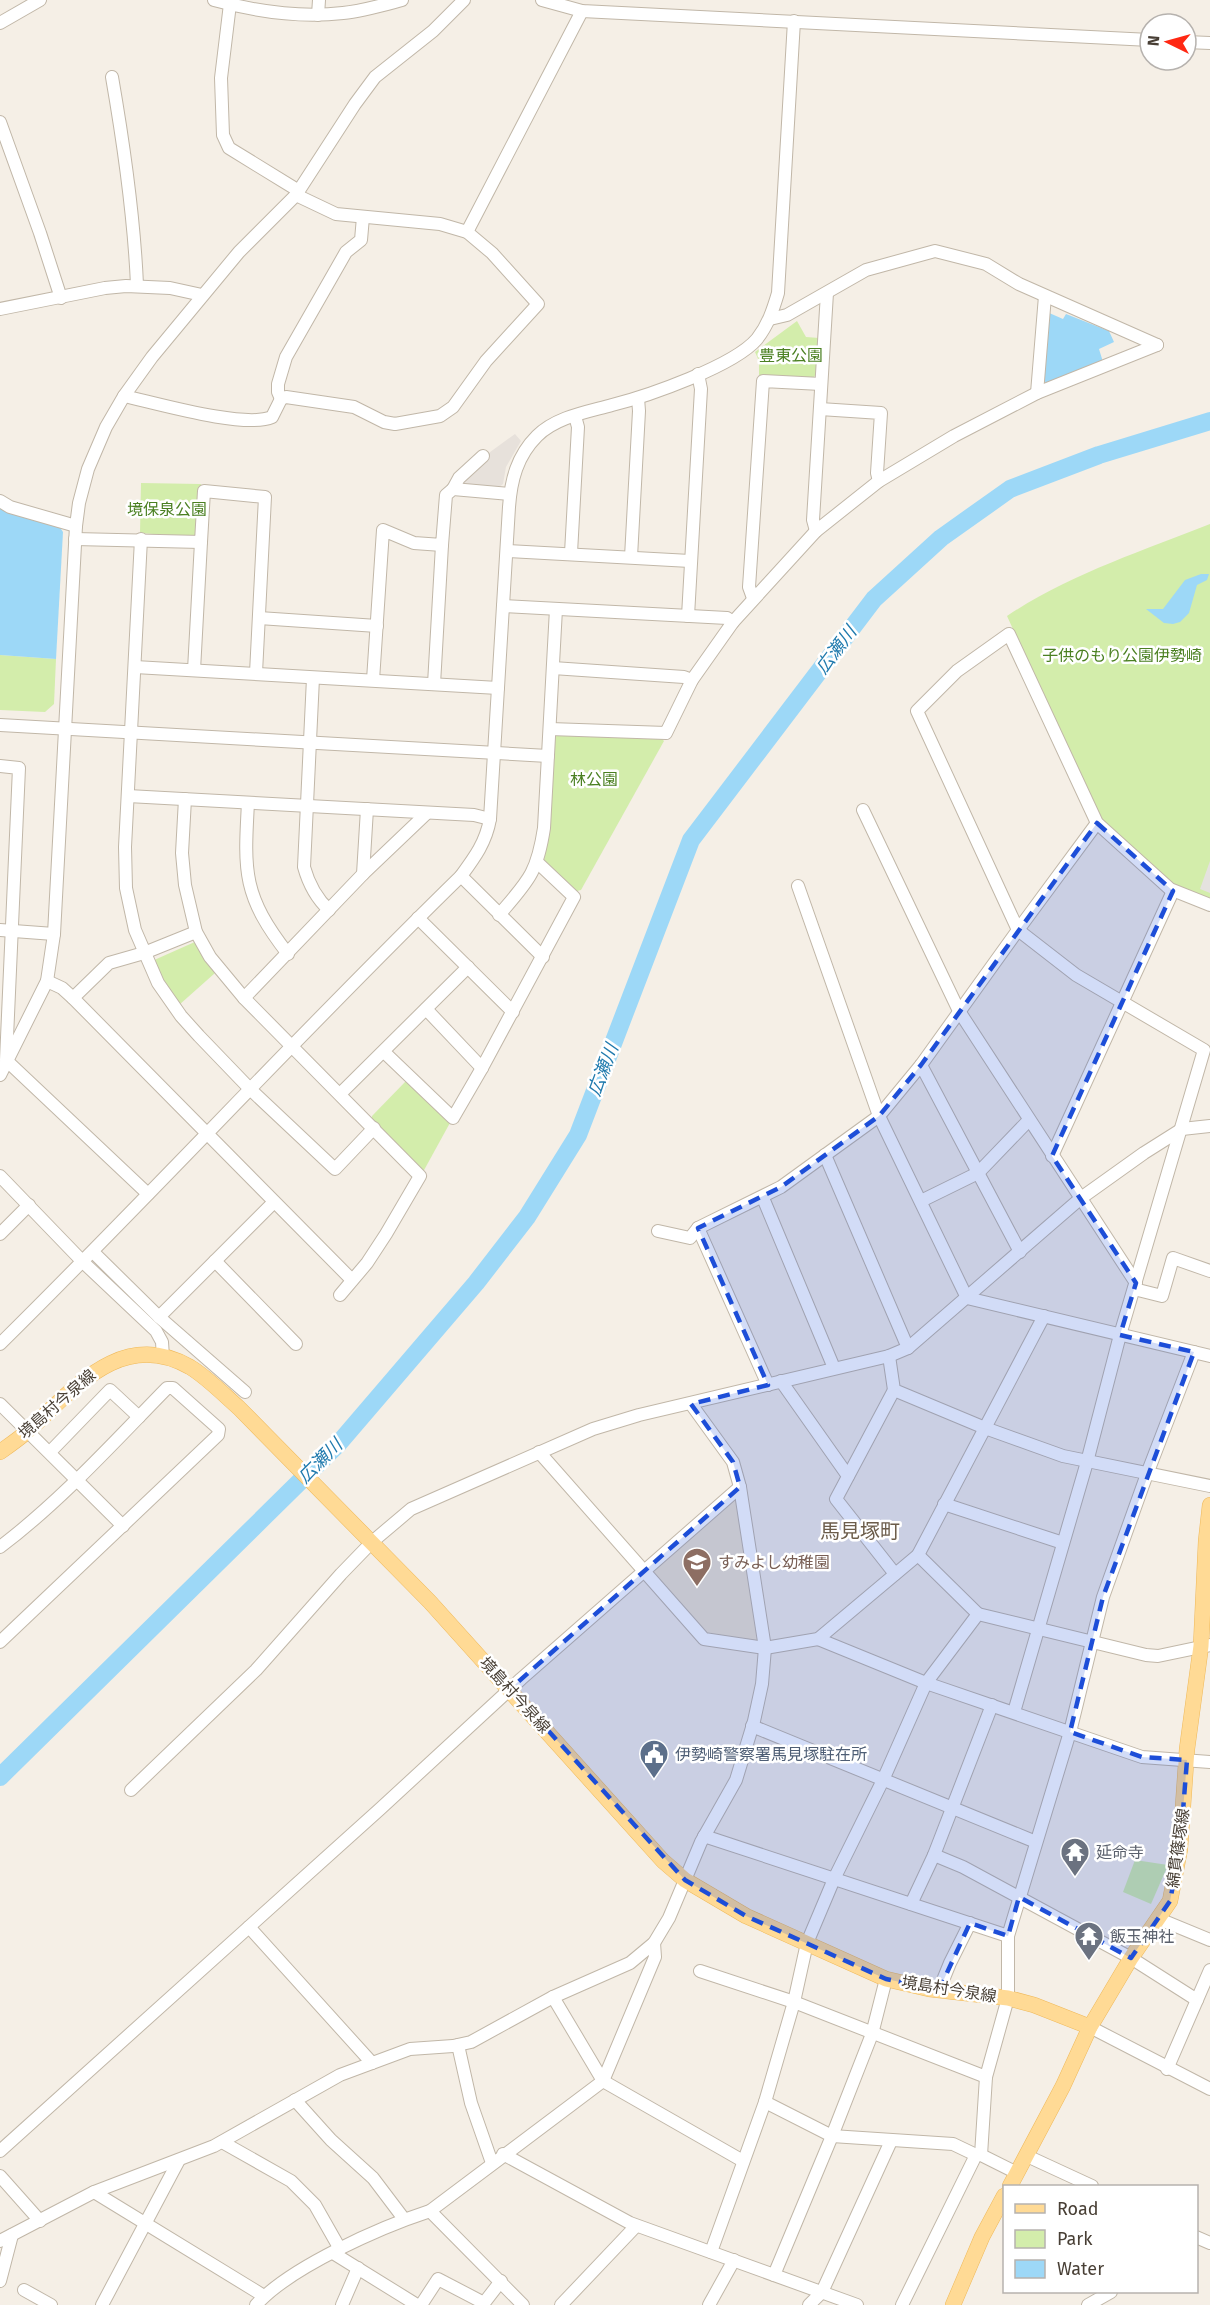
<svg xmlns="http://www.w3.org/2000/svg" width="1210" height="2305" viewBox="0 0 1210 2305" font-family="'Fira Sans','Noto Sans JP',sans-serif">
  <style>
    .industrial { fill: #e7e1db }
    .education { fill: #efe4cf }
    .green { fill: #d3edab }
    .parking { fill: #e5e2df }
    .water { fill: #9dd8f7 }
    .lines { fill: none; stroke-linecap: round; stroke-linejoin: round }
    .river { stroke: #9dd8f7; stroke-width: 18 }
    .minor-casing { stroke: #c1b7a8; stroke-width: 14 }
    .major-casing { stroke: #efb95a; stroke-width: 16 }
    .minor { stroke: #fff; stroke-width: 12 }
    .major { stroke: #ffda95; stroke-width: 15 }
    .marked { fill: #1d4ed8; fill-opacity: 0.2; stroke: #1d4ed8; stroke-width: 4.5; stroke-dasharray: 12 8; stroke-linejoin: round }
    .labels { text-anchor: middle; dominant-baseline: central; stroke-width: 5; stroke-linejoin: round; paint-order: stroke }
    .park-label { font-size: 16px; fill: #4b8022; stroke: #fff }
    .street-label { font-size: 16px; fill: #483f35; stroke: #fff }
    .education-label { font-size: 16px; fill: #785e54; stroke: #fff; text-anchor: start }
    .service-label { font-size: 16px; fill: #4e5e75; stroke: #fff; text-anchor: start }
    .worship-label { font-size: 16px; fill: #5b616d; stroke: #fff; text-anchor: start }
    .water-label { font-size: 18px; font-style: italic; fill: #217bae; stroke: #fff }
    .quarter-label { font-size: 20px; fill: #6c5d4b; stroke: #fff }
  </style>
  <rect width="100%" height="100%" fill="#f5efe6"/>
  <polygon class="industrial" points="515,434 521,441 506,467 503,484 498,488 463,486 461,480 486,455"/>
  <polygon class="education" points="736,1493 758,1642 705,1635 651,1574 652,1570"/>
  <g class="green">
    <polygon points="797,321 806,337 819,338 816,374 812,380 759,375 759,361 755,352"/>
    <polygon points="141,483 201,484 198,533 193,537 140,533"/>
    <path d="M1210,524V900L1172,886L1099,817L1007,616C1068,575 1142,551 1210,524Z"/>
    <polygon points="0,655 56,659 54,704 45,712 0,710"/>
    <polygon points="558,734 662,739 664,741 581,890 577,891 544,860 554,739"/>
    <polygon points="197,941 215,973 179,1005 152,961"/>
    <polygon points="406,1081 410,1082 451,1121 423,1172 372,1120 372,1116"/>
    <polygon points="1135,1860 1168,1865 1151,1904 1123,1892"/>
  </g>
  <polygon class="parking" points="1210,861 1210,893 1200,889"/>
  <g class="water">
    <polygon points="1047,312 1063,319 1066,314 1109,331 1114,342 1099,349 1103,362 1049,384 1042,380"/>
    <polygon points="0,507 59,526 63,532 56,659 0,655"/>
    <polygon points="1201,574 1209,574 1207,580 1197,585 1189,613 1180,622 1173,624 1164,623 1146,609 1163,609 1185,580"/>
  </g>
  <g class="lines">
    <polyline class="river" points="0,1777 339,1443 476,1283 527,1217 578,1135 691,840 874,599 941,538 1010,489 1099,455 1210,421"/>
    <g class="minor-casing">
      <g id="minor">
        <path d="M214,0C254,11 301,18 343,13C363,11 383,5 402,0"/>
        <polyline points="542,0 582,11 1150,40"/>
        <polyline points="230,4 221,78 223,135 229,148 299,191"/>
        <polyline points="318,15 319,0"/>
        <polyline points="0,23 40,0"/>
        <polyline points="1186,42 1210,43"/>
        <path d="M112,77C124,146 134,215 137,285"/>
        <polyline points="0,122 40,233 61,298"/>
        <polyline points="467,232 582,11"/>
        <polyline points="0,309 105,288 126,286 170,288 202,295"/>
        <polyline points="770,319 787,315 866,270 935,251 986,264 1019,284 1157,345"/>
        <polyline points="1037,393 1045,296"/>
        <path d="M124,396C156,403 245,429 272,417L281,399L286,397L354,407L384,422L395,424L440,416L453,407L486,361L538,304L492,253L467,232L440,224L336,214L296,195"/>
        <polyline points="281,399 278,392 278,384 286,357 346,252 361,240 363,217"/>
        <polyline points="820,409 881,413 877,473 879,481"/>
        <polyline points="453,489 459,478 483,456"/>
        <polyline points="0,501 10,507 76,526"/>
        <polyline points="816,531 813,520 827,293"/>
        <polyline points="75,539 201,542 204,491 265,497 256,673"/>
        <polyline points="141,539 125,847 126,888 135,930 158,983 181,1016 199,1036 250,1089 335,1169 374,1128"/>
        <polyline points="507,551 690,561"/>
        <polyline points="571,553 578,427 575,416"/>
        <polyline points="631,557 639,411 638,398"/>
        <polyline points="753,598 749,587 763,381 821,384"/>
        <polyline points="503,606 727,618 733,622"/>
        <polyline points="688,616 701,389 698,374"/>
        <polyline points="259,618 377,626"/>
        <polyline points="135,667 498,688"/>
        <polyline points="553,668 684,677 692,680"/>
        <polyline points="194,670 201,542"/>
        <path d="M313,678L304,867C309,885 316,898 329,910"/>
        <polyline points="373,680 383,530 414,543 442,545 446,495 453,489 510,494"/>
        <polyline points="434,684 442,545"/>
        <polyline points="0,725 548,756"/>
        <polyline points="550,729 666,733 692,680 733,622 816,531 879,481 954,436 1037,393 1157,345"/>
        <polyline points="0,766 19,768 6,1060 148,1194"/>
        <polyline points="128,796 474,815 490,819"/>
        <polyline points="185,799 182,853 185,885 196,932 210,957 244,998 420,1176 386,1234 367,1263 340,1295"/>
        <path d="M248,803C244,873 243,896 288,954"/>
        <polyline points="863,810 959,1011 1136,1283"/>
        <polyline points="363,874 367,809"/>
        <polyline points="461,876 543,957"/>
        <polyline points="798,886 879,1116 967,1298"/>
        <path d="M499,915C528,881 537,874 544,828L556,609"/>
        <polyline points="418,918 513,1012"/>
        <polyline points="0,930 54,934"/>
        <polyline points="47,981 62,988 73,998 352,1280"/>
        <polyline points="73,998 109,963 144,953 196,932"/>
        <polyline points="244,998 363,874 427,813"/>
        <polyline points="426,1009 482,1068"/>
        <polyline points="384,1052 453,1118 482,1068 574,897 538,863"/>
        <polyline points="921,1065 1020,1252"/>
        <polyline points="0,1075 47,981 54,934 76,526 79,503 88,469 106,427 124,396 152,357 239,252 296,195 355,104 375,77 433,31 464,0"/>
        <polyline points="340,1094 468,967"/>
        <polyline points="825,1155 908,1348"/>
        <polyline points="1052,1156 1173,891"/>
        <polyline points="0,1176 83,1262 156,1331 162,1342 163,1357"/>
        <polyline points="763,1198 834,1368"/>
        <polyline points="921,1201 978,1173 1029,1120"/>
        <polyline points="698,1228 768,1385"/>
        <polyline points="658,1231 690,1238 698,1228 781,1187 879,1116 921,1065 1018,930 1097,823"/>
        <polyline points="0,1234 29,1205"/>
        <polyline points="93,1252 159,1317 245,1392"/>
        <polyline points="215,1261 274,1202"/>
        <polyline points="1134,1289 1162,1296 1173,1258 1210,1271"/>
        <polyline points="967,1298 1210,1356"/>
        <polyline points="159,1317 215,1261 296,1344"/>
        <path d="M0,1344C156,1190 304,1029 461,876C475,857 486,842 490,819L509,507C511,480 517,456 537,436C556,417 587,412 612,405C648,396 734,366 757,339C768,325 773,310 778,293L794,21"/>
        <polyline points="889,1356 894,1390 985,1428 1063,1456 1210,1486"/>
        <polyline points="781,1381 848,1476"/>
        <polyline points="894,1390 836,1499 895,1574"/>
        <polyline points="0,1404 123,1526"/>
        <polyline points="50,1452 110,1390 139,1417"/>
        <polyline points="539,1452 704,1639 765,1648 818,1639 918,1555 1044,1316"/>
        <polyline points="944,1504 1063,1543"/>
        <path d="M0,1547C61,1501 114,1442 167,1388H173L219,1429L218,1435L0,1642"/>
        <polyline points="918,1555 978,1614"/>
        <polyline points="818,1639 926,1683 1142,1757 1210,1762"/>
        <polyline points="1014,1712 1087,1462 1120,1335 1204,1050 1076,975 1018,930 917,711 957,671 1009,634 1097,823 1170,889 1210,905"/>
        <polyline points="752,1726 1036,1842"/>
        <polyline points="131,1790 256,1670 341,1574 372,1542 411,1509 593,1429 639,1415 889,1356 908,1348 1081,1198 1144,1153 1182,1129 1210,1126"/>
        <polyline points="704,1836 1008,1936"/>
        <polyline points="934,1855 963,1867 1131,1958 1197,2000"/>
        <polyline points="911,1904 934,1855 992,1705"/>
        <polyline points="1159,1919 1210,1940"/>
        <polyline points="249,1927 372,2063"/>
        <polyline points="700,1971 794,2002 986,2077"/>
        <polyline points="939,1990 950,1963 970,1923"/>
        <polyline points="553,1997 603,2081 743,2161"/>
        <polyline points="1090,2027 1210,2089"/>
        <polyline points="458,2045 471,2103 492,2163"/>
        <polyline points="1167,2069 1210,1970"/>
        <polyline points="295,2100 331,2140 373,2178 404,2219"/>
        <polyline points="765,2102 832,2136 953,2144 976,2155 981,2155 1017,2173"/>
        <polyline points="222,2142 291,2181 315,2205 340,2249"/>
        <polyline points="0,2151 380,1809 521,1679 740,1487"/>
        <polyline points="503,2154 630,2223 857,2305"/>
        <polyline points="981,2155 986,2077 1008,1998 1008,1936 1070,1732 1103,1597 1147,1474 1194,1352"/>
        <polyline points="1027,2156 1092,2186"/>
        <polyline points="0,2176 40,2221"/>
        <polyline points="94,2192 264,2296"/>
        <polyline points="430,2211 523,2305"/>
        <polyline points="1196,2237 1210,2243"/>
        <polyline points="0,2241 94,2192 214,2146 340,2075 410,2049 453,2046 471,2042 553,1997 630,1963 654,1943 669,1918 701,1842 736,1780 754,1721 762,1684 765,1648 740,1487 733,1462 691,1404"/>
        <polyline points="711,2252 765,2102 794,2002 807,1943 834,1879 883,1780 926,1683 978,1614 1146,1655 1158,1656 1210,1645"/>
        <polyline points="333,2253 417,2305"/>
        <polyline points="774,2275 832,2136 872,2034 886,1979"/>
        <polyline points="0,2281 12,2235"/>
        <polyline points="24,2290 51,2305"/>
        <polyline points="102,2305 179,2160"/>
        <path d="M256,2305C290,2267 381,2227 430,2211L603,2081L655,1957L654,1943"/>
        <polyline points="342,2305 358,2268"/>
        <polyline points="421,2305 438,2279 484,2303 501,2281"/>
        <polyline points="561,2305 636,2226"/>
        <polyline points="709,2305 734,2260"/>
        <polyline points="809,2305 822,2292 891,2141"/>
        <polyline points="902,2305 976,2155"/>
        <polyline points="1088,2305 1111,2292"/>
      </g>
    </g>
    <g class="major-casing">
      <g id="major">
        <path d="M0,1452C10,1445 20,1438 29,1430C74,1389 122,1328 190,1367C208,1378 223,1394 239,1408L430,1602L663,1861L685,1880L746,1916L886,1979L929,1989L1008,1998L1034,2005L1090,2027"/>
        <polyline points="1010,2186 1063,2086 1090,2027 1131,1958 1170,1901 1180,1849 1187,1749 1201,1646 1206,1541 1210,1505"/>
        <polyline points="953,2305 982,2237 1004,2196"/>
      </g>
    </g>
    <use href="#minor" class="minor"/>
    <use href="#major" class="major"/>
  </g>
  <path class="marked" d="M1097,823L1173,891L1052,1156L1136,1283L1120,1335L1194,1352L1103,1597L1070,1732L1142,1757L1187,1760L1180,1849L1170,1901L1131,1958L1019,1897L1008,1936L970,1923L939,1990L886,1979L746,1916L685,1880L510,1689L740,1487L733,1462L691,1404L768,1385L698,1228L781,1187L879,1116L921,1065Z"/>
  <defs>
    <g id="school-pin" transform="scale(1.5)"><path d="M0 17L-7.5 6A9.5 9.5 0 1 1 7.5 6Z" fill="#8d6e63" stroke="#fff"/><path d="M0-5L7-2L0 1L-7-2ZM-4 1L0 2.5L4 1V4Q0 6-4 4Z" fill="#fff"/></g>
    <g id="civic-pin" transform="scale(1.5)"><path d="M0 17L-7.5 6A9.5 9.5 0 1 1 7.5 6Z" fill="#5c6f8a" stroke="#fff"/><path d="M-.6-6.5H3V-4.5H.6V-3L4-1V1h2V6H-6V1h2V-1L-.6-3ZM-1.2 2.5V6h2.4V2.5Z" fill="#fff"/></g>
    <g id="temple-pin" transform="scale(1.5)"><path d="M0 17L-7.5 6A9.5 9.5 0 1 1 7.5 6Z" fill="#6b7280" stroke="#fff"/><path d="M0-6L5-2H3V0L6.5 2.5H4V6H1.5V3h-3V6H-4V2.5H-6.5L-3 0V-2H-5Z" fill="#fff"/></g>
  </defs>
  <g fill-rule="evenodd">
    <use href="#school-pin" x="697" y="1562"/>
    <use href="#civic-pin" x="654" y="1754"/>
    <use href="#temple-pin" x="1075" y="1852"/>
    <use href="#temple-pin" x="1089" y="1936"/>
  </g>
  <g class="labels">
    <g class="park-label">
      <text x="791" y="355">豊東公園</text>
      <text x="167" y="509">境保泉公園</text>
      <text x="1122" y="655">子供のもり公園伊勢崎</text>
      <text x="594" y="779">林公園</text>
    </g>
    <g class="street-label">
      <text transform="translate(57 1404) rotate(-41)">境島村今泉線</text>
      <text transform="translate(515 1695) rotate(48)">境島村今泉線</text>
      <text transform="translate(1178 1848) rotate(-82)">綿貫篠塚線</text>
      <text transform="translate(949 1989) rotate(9)">境島村今泉線</text>
    </g>
    <g class="education-label">
      <text x="718" y="1562">すみよし幼稚園</text>
    </g>
    <g class="service-label">
      <text x="675" y="1754">伊勢崎警察署馬見塚駐在所</text>
    </g>
    <g class="worship-label">
      <text x="1096" y="1852">延命寺</text>
      <text x="1110" y="1936">飯玉神社</text>
    </g>
    <g class="water-label">
      <text transform="translate(836 650) rotate(-53)">広瀬川</text>
      <text transform="translate(603 1070) rotate(-69)">広瀬川</text>
      <text transform="translate(320 1461) rotate(-45)">広瀬川</text>
    </g>
    <g class="quarter-label">
      <text x="860" y="1531">馬見塚町</text>
    </g>
  </g>
  <rect x="1003" y="2185" width="195" height="108" fill="#ffffff" stroke="#b6b2ae" stroke-width="1.5"/>
  <rect x="1015" y="2204" width="30" height="9" fill="#ffda95" stroke="#b6b2ae" stroke-width="1.5"/>
  <text x="1057" y="2215" font-size="18" fill="#483f35">Road</text>
  <rect x="1015" y="2230" width="30" height="18" fill="#d3edab" stroke="#b6b2ae" stroke-width="1.5"/>
  <text x="1057" y="2245" font-size="18" fill="#483f35">Park</text>
  <rect x="1015" y="2260" width="30" height="18" fill="#9dd8f7" stroke="#b6b2ae" stroke-width="1.5"/>
  <text x="1057" y="2275" font-size="18" fill="#483f35">Water</text>
  <g transform="translate(1168 42) rotate(275)"><circle r="28" fill="#ffffff" stroke="#b6b2ae" stroke-width="1.5"/>
  <path d="M0-4.5L10 22L0 15L-10 22Z" fill="#ff2813"/>
  <text y="-9" font-size="16" font-weight="bold" text-anchor="middle" fill="#483f35">N</text>
  </g>
</svg>
